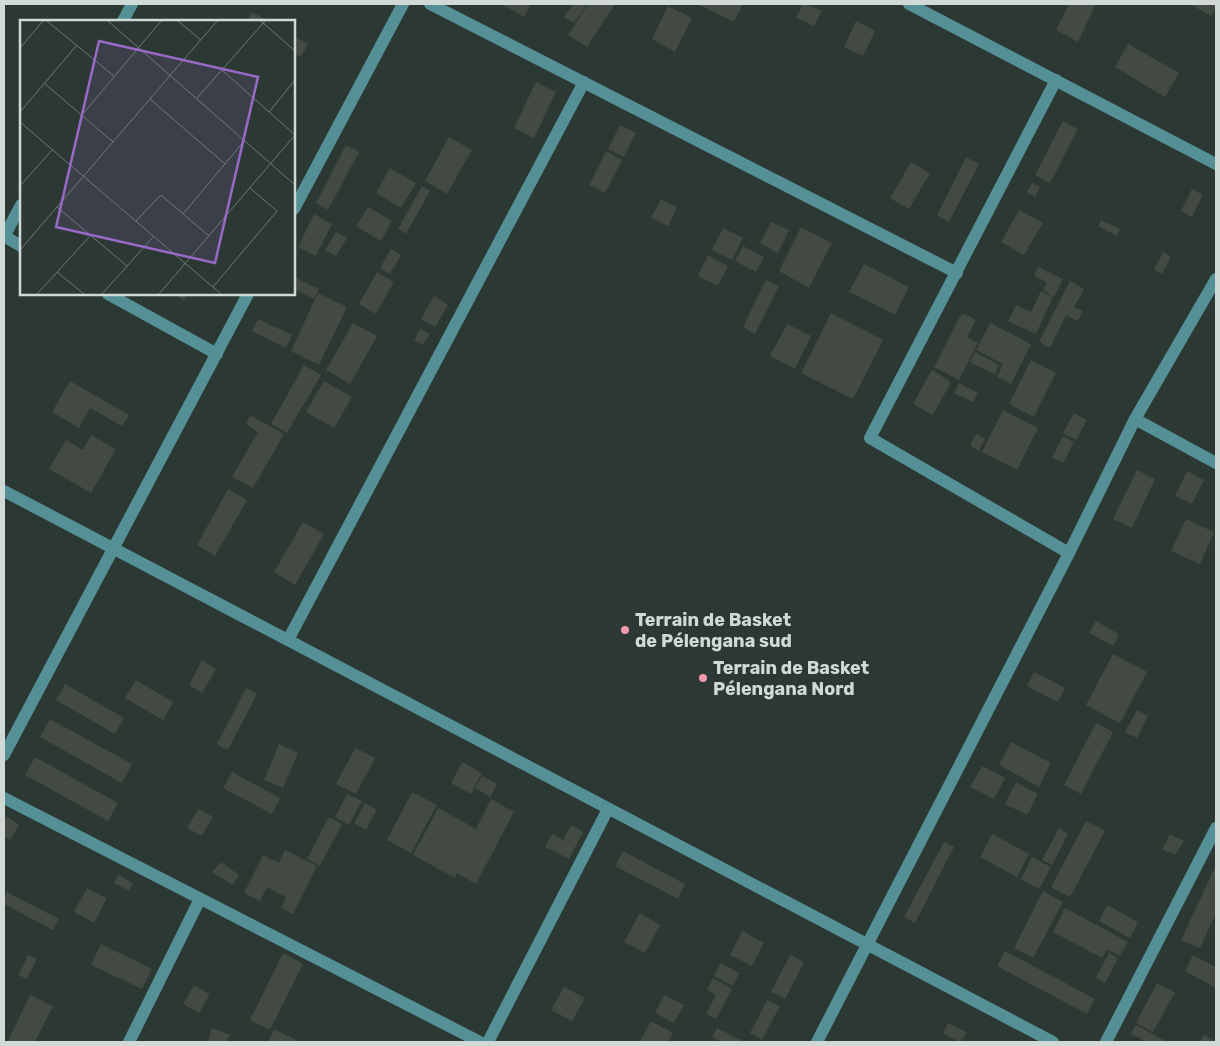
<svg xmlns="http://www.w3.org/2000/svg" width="1220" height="1046" viewBox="0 0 1220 1046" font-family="Rubik,sans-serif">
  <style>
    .building { fill: #434a41 }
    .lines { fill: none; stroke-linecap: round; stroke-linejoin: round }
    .minor { stroke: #549096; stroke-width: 12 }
    .poi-dot { fill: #f29aad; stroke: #2b3833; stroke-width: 2 }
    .labels { text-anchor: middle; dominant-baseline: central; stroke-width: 4; stroke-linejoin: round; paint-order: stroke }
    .poi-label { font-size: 18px; font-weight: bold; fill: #d1d9d6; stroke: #2b3833; text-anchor: start }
    .inset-road { fill: none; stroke: #6d7874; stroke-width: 1 }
    .view { fill: #9969c7; fill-opacity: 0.15; stroke: #9969c7; stroke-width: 2.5 }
    .inset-edge { fill: none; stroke: #d1d9d6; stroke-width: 2.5 }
  </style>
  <rect width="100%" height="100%" fill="#2b3833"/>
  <g class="building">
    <polygon points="501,4 527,4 530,6 524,17"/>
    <polygon points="573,4 587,4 574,23 564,17"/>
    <polygon points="588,4 615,4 587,47 568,35"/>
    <polygon points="697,4 743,4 734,22"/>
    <polygon points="803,4 806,4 822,11 814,26 796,18"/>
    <polygon points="1069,4 1096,4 1078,42 1056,30"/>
    <polygon points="1190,4 1216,4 1216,8 1211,16"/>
    <polygon points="668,6 692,18 675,52 652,39"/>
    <polygon points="252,12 269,21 247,21"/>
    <polygon points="856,21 875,31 863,56 844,47"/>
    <polygon points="294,36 308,44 301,57 294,53"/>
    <polygon points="1128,44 1179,73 1165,97 1115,67"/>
    <polygon points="536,82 556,92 534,138 514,128"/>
    <polygon points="1063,121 1078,129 1050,183 1035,175"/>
    <polygon points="620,125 636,133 624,157 608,149"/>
    <polygon points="449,137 472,150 447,194 425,181"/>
    <polygon points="346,145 359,152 328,210 316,203"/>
    <polygon points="606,151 622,160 605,193 589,185"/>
    <polygon points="966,157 979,164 949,222 937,215"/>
    <polygon points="911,162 930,173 909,209 890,198"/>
    <polygon points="390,168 416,183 401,208 376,193"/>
    <polygon points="1032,183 1040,187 1035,197 1027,192"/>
    <polygon points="422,186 430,191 406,234 398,229"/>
    <polygon points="1192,189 1203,195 1192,217 1181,211"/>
    <polygon points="661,199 677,207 668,226 651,218"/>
    <polygon points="368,207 392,221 381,241 356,226"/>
    <polygon points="1019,210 1043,223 1024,255 1001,242"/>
    <polygon points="314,214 332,224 316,256 298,247"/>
    <polygon points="1101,220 1120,229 1117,236 1098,226"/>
    <polygon points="771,222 789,230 778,253 760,243"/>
    <polygon points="801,227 832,243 809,288 779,271"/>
    <polygon points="723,228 743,238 732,260 712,250"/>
    <polygon points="336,232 347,238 336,256 325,250"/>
    <polygon points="743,246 764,257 756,272 735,261"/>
    <polygon points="391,249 401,255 390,274 380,268"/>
    <polygon points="1163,252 1171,257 1162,274 1154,270"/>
    <polygon points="708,255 728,266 718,286 698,276"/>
    <polygon points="864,264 909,287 895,315 849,292"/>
    <polygon points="1038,267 1063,279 1054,297 1043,290 1047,282 1034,276"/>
    <polygon points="377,272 394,282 376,314 359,304"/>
    <polygon points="294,277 319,289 314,299 294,289"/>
    <polygon points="766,280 779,286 755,334 743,327"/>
    <polygon points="1070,281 1084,289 1074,307 1083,311 1078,321 1066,315 1050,348 1039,342"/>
    <polygon points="1041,291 1053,297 1036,334 1008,321 1016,305 1031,312"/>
    <polygon points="318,293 347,307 319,365 291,351"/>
    <polygon points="173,294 188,294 184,300"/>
    <polygon points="434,296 448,305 435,327 421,319"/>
    <polygon points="831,313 883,340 853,399 801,373"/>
    <polygon points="962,313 976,320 967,337 978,343 959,380 934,367"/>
    <polygon points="258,319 292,335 286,348 252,331"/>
    <polygon points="353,323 377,336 350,384 326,370"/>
    <polygon points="990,323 1031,344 1011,384 997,377 1003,364 976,350"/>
    <polygon points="787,324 811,336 795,369 770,356"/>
    <polygon points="420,329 430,334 423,345 414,340"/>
    <polygon points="975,352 999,365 995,375 970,362"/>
    <polygon points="1031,360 1056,373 1034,417 1009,404"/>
    <polygon points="304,365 321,375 287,433 271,424"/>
    <polygon points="932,370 951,382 933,415 913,404"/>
    <polygon points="70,381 129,415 122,426 90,408 79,428 52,412"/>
    <polygon points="324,381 352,397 334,428 306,412"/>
    <polygon points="959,383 978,393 973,402 954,393"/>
    <polygon points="1003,410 1038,428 1017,470 982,452"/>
    <polygon points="1074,413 1087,420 1076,440 1063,433"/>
    <polygon points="250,415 284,434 253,488 232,477 258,432 246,424"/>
    <polygon points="976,434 985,439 979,451 970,446"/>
    <polygon points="91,435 116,449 91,493 49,469 66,440 83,450"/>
    <polygon points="1063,436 1074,442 1063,463 1052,458"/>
    <polygon points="1137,470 1155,479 1132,528 1113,519"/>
    <polygon points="1187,471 1204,480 1192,504 1175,496"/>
    <polygon points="228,489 247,500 215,556 197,545"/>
    <polygon points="1186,519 1214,532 1200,564 1171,551"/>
    <polygon points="303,522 324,534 295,585 274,572"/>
    <polygon points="1096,621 1119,634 1113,646 1089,633"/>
    <polygon points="1113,654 1147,672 1120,723 1086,705"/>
    <polygon points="202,660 216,669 202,693 189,685"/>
    <polygon points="1034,672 1065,688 1058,702 1027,686"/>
    <polygon points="136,680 173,702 163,720 125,698"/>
    <polygon points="65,684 124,718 115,734 56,700"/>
    <polygon points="246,688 257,694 228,750 217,744"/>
    <polygon points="1137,710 1148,716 1137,738 1125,732"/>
    <polygon points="50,719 132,764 122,783 40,737"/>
    <polygon points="1096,723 1113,732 1081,794 1064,785"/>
    <polygon points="1011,742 1051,763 1039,787 999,765"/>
    <polygon points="279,744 298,753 283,788 264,780"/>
    <polygon points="355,748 375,758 356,794 336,784"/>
    <polygon points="35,757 118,803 108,821 25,775"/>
    <polygon points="462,762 482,773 471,794 451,783"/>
    <polygon points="982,766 1005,778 994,799 970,787"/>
    <polygon points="232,772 280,798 272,814 223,788"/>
    <polygon points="482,776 497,784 490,797 475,788"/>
    <polygon points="1016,782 1038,794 1027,815 1005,804"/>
    <polygon points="412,792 437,805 411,853 387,840"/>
    <polygon points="347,794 362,801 349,825 335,817"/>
    <polygon points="491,799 514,812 476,884 457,873 455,878 413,855 438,808 476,829"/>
    <polygon points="365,803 377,810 366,830 354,823"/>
    <polygon points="198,809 213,817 202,836 187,828"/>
    <polygon points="4,815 19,825 10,840 4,836"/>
    <polygon points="329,817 342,824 320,866 307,859"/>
    <polygon points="1086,821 1105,831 1070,897 1051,887"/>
    <polygon points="571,825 583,832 569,859 545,847 552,834 563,840"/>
    <polygon points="1059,828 1068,834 1052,865 1042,860"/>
    <polygon points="992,834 1029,854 1017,877 980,857"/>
    <polygon points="1170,834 1184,841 1175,855 1162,849"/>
    <polygon points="944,842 954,847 915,923 904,917"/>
    <polygon points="285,850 317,866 293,914 281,908 286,897 267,887 260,901 244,893 263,855 279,863"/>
    <polygon points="623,851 685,884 678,899 615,866"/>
    <polygon points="1032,857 1051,867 1039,889 1021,879"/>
    <polygon points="221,862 239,875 233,885 212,872"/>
    <polygon points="1216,865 1216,913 1200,948 1181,940"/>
    <polygon points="118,875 133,883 129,891 114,883"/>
    <polygon points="87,888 107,898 94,923 74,912"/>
    <polygon points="1043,891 1063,902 1033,958 1014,948"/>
    <polygon points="7,892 59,919 53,930 4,904 4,899"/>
    <polygon points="1107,905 1138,922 1130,938 1099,921"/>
    <polygon points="1065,908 1128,942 1120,956 1107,949 1102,958 1053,932"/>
    <polygon points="640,913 660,925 645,953 624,942"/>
    <polygon points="742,931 764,943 752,966 730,955"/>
    <polygon points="101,944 152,969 142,989 91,965"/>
    <polygon points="1005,951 1095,999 1087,1014 997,966"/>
    <polygon points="283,953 303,964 270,1030 250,1020"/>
    <polygon points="1109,953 1118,958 1105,983 1096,978"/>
    <polygon points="28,955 37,959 27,979 18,975"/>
    <polygon points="790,955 804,962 785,999 771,992"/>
    <polygon points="1193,955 1216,967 1216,988 1185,971"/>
    <polygon points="721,963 739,973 733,986 714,976"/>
    <polygon points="713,978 732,989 716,1019 706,1014 716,995 707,990"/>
    <polygon points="1157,983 1175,992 1153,1032 1136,1023"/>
    <polygon points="194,985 210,994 199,1013 183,1004"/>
    <polygon points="564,987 585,998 572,1021 551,1010"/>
    <polygon points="30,995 53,1006 35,1042 11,1042 8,1041"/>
    <polygon points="664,995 684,1005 674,1023 655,1013"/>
    <polygon points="767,1000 780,1006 762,1040 750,1033"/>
    <polygon points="651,1021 673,1033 668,1042 640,1042"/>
    <polygon points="948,1023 967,1032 961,1042 959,1042 943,1033"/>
    <polygon points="1136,1025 1168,1042 1147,1042 1131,1034"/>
    <polygon points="212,1028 230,1035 226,1042 208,1042"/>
    <polygon points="717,1028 745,1042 721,1042 712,1037"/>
    <polygon points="274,1029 300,1042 268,1042"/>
    <polygon points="1204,1035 1216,1042 1200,1042"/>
  </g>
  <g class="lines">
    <g class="minor">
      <polyline points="430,4 957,273"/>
      <polyline points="909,4 1216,164"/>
      <polyline points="123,21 132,4"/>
      <polyline points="1056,80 870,438 1069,553"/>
      <polyline points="294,209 403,4"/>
      <polyline points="4,236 21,246"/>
      <polyline points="4,237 21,205"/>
      <polyline points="108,294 217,354"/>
      <polyline points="1135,419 1216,463"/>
      <polyline points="4,491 1053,1042"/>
      <polyline points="288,640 584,82"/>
      <polyline points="4,755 248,294"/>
      <polyline points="4,798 480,1042"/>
      <polyline points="129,1042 200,899"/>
      <polyline points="488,1042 608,809"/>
      <polyline points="817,1042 1069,553 1135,419 1216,279"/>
      <polyline points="1106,1042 1216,828"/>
    </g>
  </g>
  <g class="poi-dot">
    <circle cx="625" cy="630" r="5"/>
    <circle cx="703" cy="678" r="5"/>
  </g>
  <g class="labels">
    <g class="poi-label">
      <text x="635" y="620">Terrain de Basket<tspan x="635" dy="21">de Pélengana sud</tspan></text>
      <text x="713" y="668">Terrain de Basket<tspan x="713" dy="21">Pélengana Nord</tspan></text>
    </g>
  </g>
  <g transform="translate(20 20)">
    <rect width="275" height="275" fill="#2b3833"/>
    <path class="inset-road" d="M27,1L94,56M88,1L275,165M158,1L181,20M241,1L275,31M0,28L23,1M202,50L275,115M24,63L93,122M177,78L245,1M130,79L205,144M0,92L57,25M249,92L275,60M62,95L141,1M0,102L201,274M0,166L32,130M37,187L107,246M163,194L225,120M116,201L141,175L189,216M0,230L197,1M37,252L64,274M193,267L257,191L230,168M17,274L71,215M82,274L134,216M139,274L275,115"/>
    <path class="view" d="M79,21L238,57L195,243L36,207Z"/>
    <rect width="275" height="275" class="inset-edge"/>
  </g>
  <rect width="1220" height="1046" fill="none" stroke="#d1d9d6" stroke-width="10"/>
</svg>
